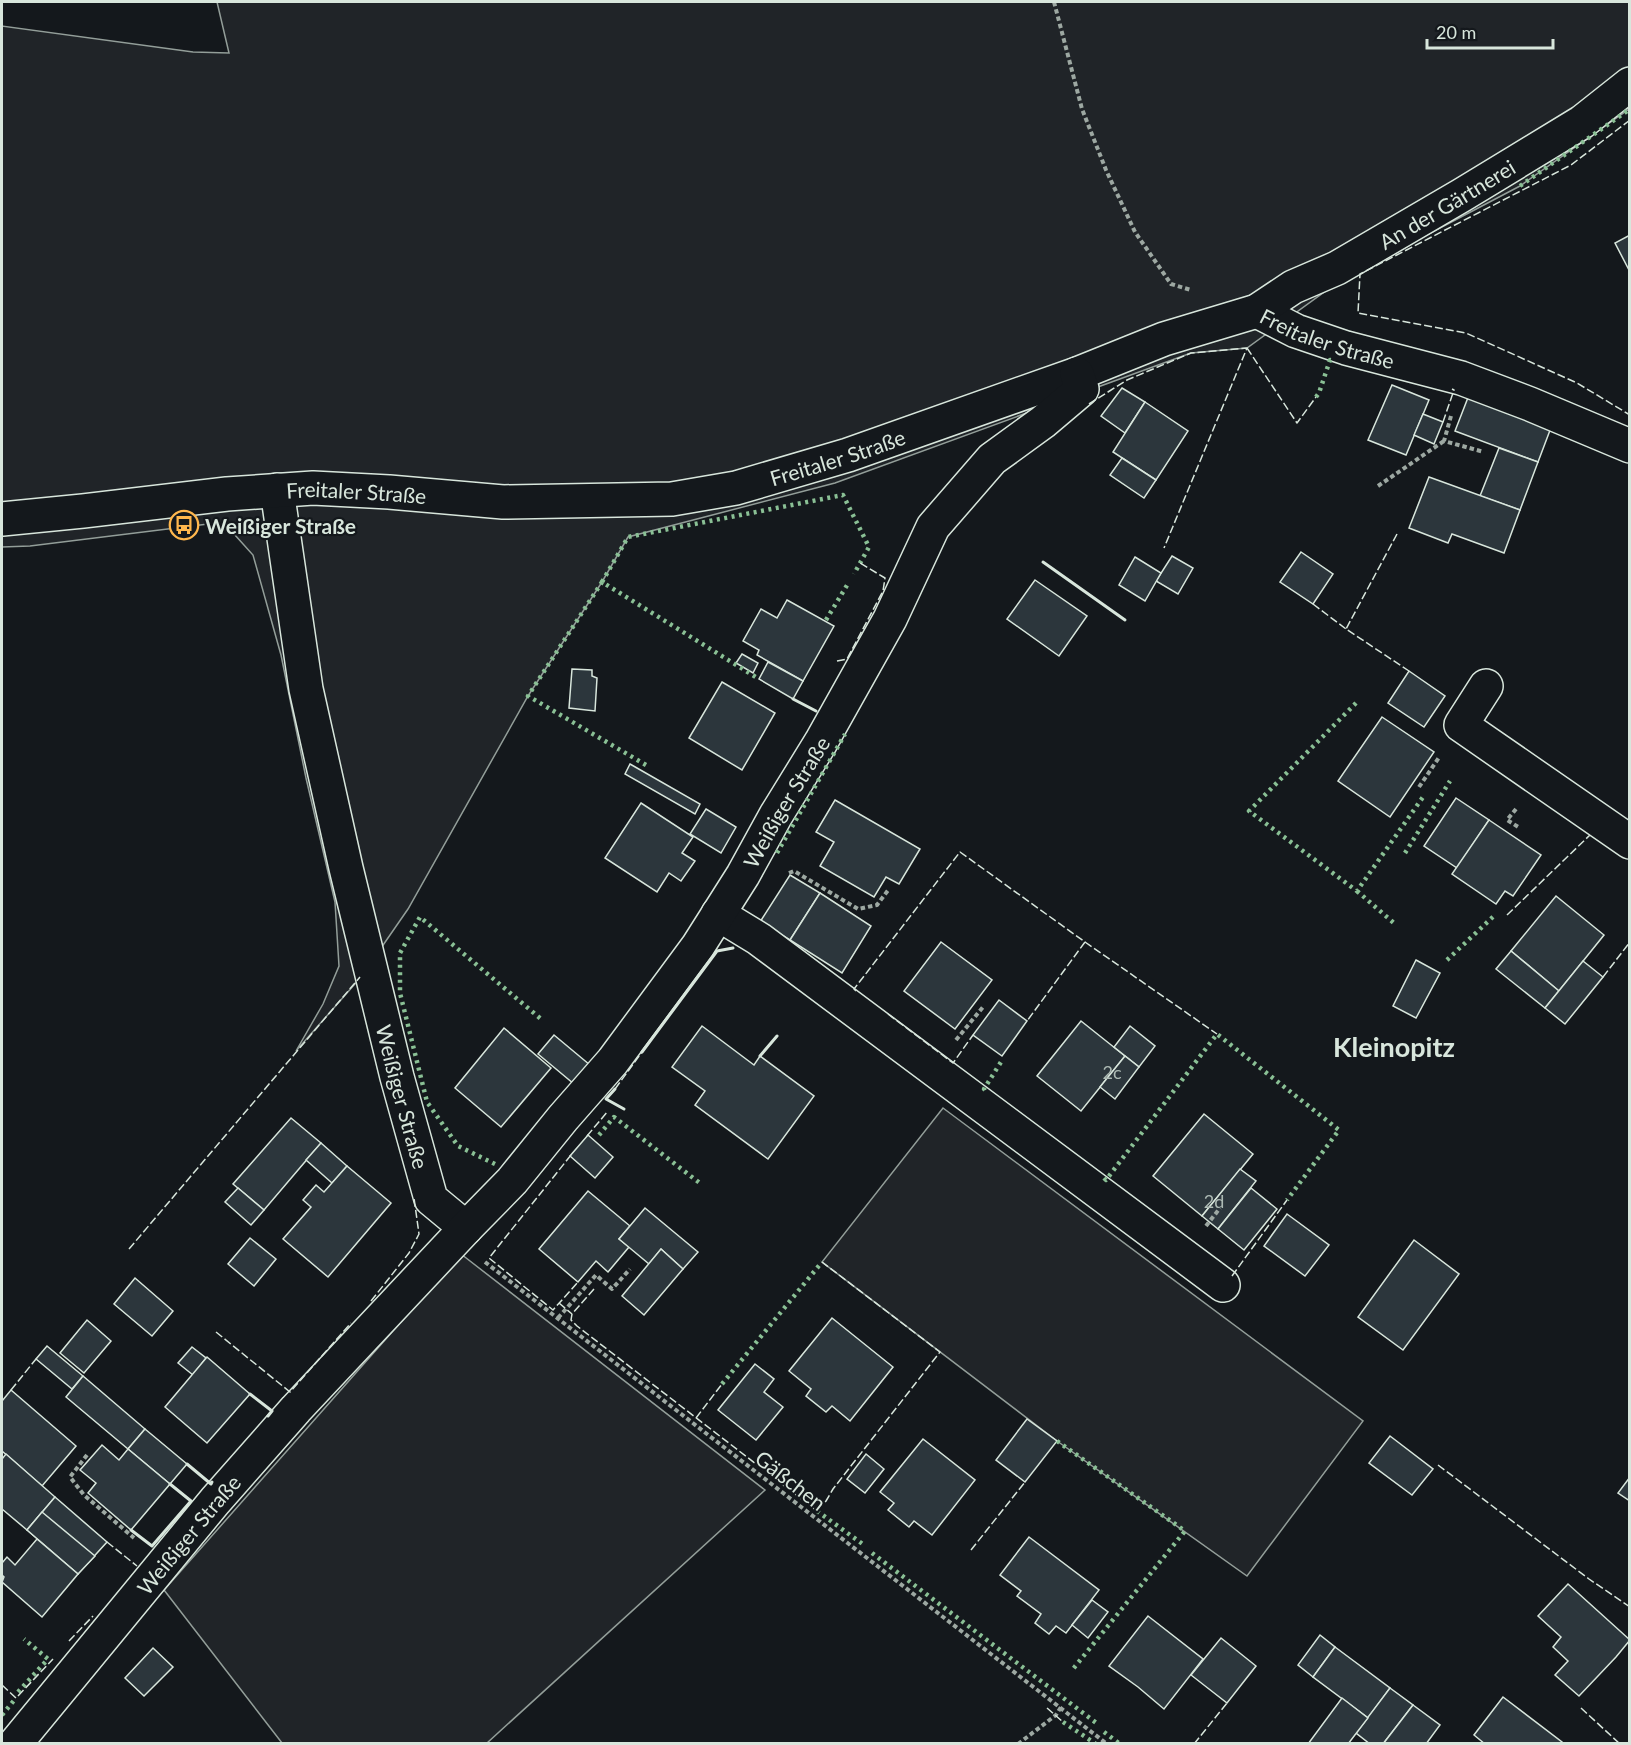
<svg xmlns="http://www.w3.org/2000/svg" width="1631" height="1745" viewBox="0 0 1631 1745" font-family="Lato,sans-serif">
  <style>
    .green { fill: #202428; stroke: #939e99; stroke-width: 1.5 }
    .building { fill: #2c363c; stroke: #d8e6dc; stroke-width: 1.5 }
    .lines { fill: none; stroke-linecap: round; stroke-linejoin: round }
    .minor-casing { stroke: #d8e6dc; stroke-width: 36 }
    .path { stroke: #9da8a2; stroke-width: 4; stroke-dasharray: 4.5 3; stroke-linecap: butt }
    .minor { stroke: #14181c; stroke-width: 33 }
    .hedge { stroke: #8ac095; stroke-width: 4.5; stroke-dasharray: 3 4.5; stroke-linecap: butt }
    .fence { stroke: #d8e6dc; stroke-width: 1.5; stroke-dasharray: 8 3; stroke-linecap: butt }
    .wall { stroke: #d8e6dc; stroke-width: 3 }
    .labels { text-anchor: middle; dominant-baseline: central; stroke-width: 4.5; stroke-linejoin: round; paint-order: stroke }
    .number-label { font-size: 18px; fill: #adbab4 }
    .street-label { font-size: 21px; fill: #d8e6dc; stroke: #14181c }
    .poi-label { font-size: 21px; font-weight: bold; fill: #d8e6dc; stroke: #14181c; text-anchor: start }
    .district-label { font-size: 27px; font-weight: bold; fill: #d8e6dc; stroke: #14181c }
  </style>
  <rect width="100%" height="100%" fill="#14181c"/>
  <g class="green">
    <polygon points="217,2 1629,2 1629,109 1520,186 1341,280 1247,348 1191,353 835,483 628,537 602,582 528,696 408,909 361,977 296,1051 323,1004 339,966 335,902 306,778 281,655 253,555 234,534 208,524 30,546 2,547 2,26 193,52 229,53"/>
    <polygon points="943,1108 1363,1421 1247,1576 1057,1441 822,1262"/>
    <polygon points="461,1254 765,1490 487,1743 282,1743 164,1590"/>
  </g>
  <g class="building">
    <polygon points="1630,235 1630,272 1615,243"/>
    <polygon points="1392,385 1429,400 1406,455 1368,440"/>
    <polygon points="1122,388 1145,402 1125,433 1101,416"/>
    <polygon points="1469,395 1552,425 1538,462 1455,431"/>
    <polygon points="1145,402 1188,431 1156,480 1113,452"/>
    <polygon points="1423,414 1443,422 1434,444 1414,435"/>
    <polygon points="1499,448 1538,462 1520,510 1480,496"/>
    <polygon points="1122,458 1156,480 1144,498 1110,475"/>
    <polygon points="1429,477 1520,510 1504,553 1452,534 1448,543 1409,528"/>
    <polygon points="1301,552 1333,574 1313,604 1280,582"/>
    <polygon points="1172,556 1193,568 1178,594 1156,581"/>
    <polygon points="1135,557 1161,573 1145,601 1119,585"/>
    <polygon points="1035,580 1087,616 1059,656 1007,619"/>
    <polygon points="787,600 834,626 803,681 757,655 759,650 743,641 761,609 777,618"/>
    <polygon points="742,654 758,663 753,673 736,663"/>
    <polygon points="768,662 803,681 793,699 759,679"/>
    <polygon points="572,669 592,670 592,676 597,678 595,711 569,708"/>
    <polygon points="1409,671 1445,696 1424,727 1388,703"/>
    <polygon points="722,682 775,713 742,770 689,738"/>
    <polygon points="1382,717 1434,752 1390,817 1338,781"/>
    <polygon points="630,764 700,804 695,814 625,774"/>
    <polygon points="1456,798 1489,820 1457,868 1424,846"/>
    <polygon points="835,800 920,849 899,884 886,877 874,897 820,866 834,842 816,832"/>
    <polygon points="641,803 693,837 682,853 695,861 681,881 669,873 657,892 605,858"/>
    <polygon points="706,809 736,827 721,853 690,834"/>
    <polygon points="1489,820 1541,855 1513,896 1505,891 1496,904 1452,874"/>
    <polygon points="790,875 820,893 790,940 760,922"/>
    <polygon points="820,893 871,926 842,973 790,940"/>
    <polygon points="1556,896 1604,935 1559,991 1511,951"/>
    <polygon points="941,942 992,980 955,1029 904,991"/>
    <polygon points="1511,951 1559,991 1545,1008 1496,969"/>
    <polygon points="1416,960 1440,973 1416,1018 1393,1006"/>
    <polygon points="1583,961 1603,977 1565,1024 1545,1008"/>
    <polygon points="999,1000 1027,1021 1002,1056 973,1035"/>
    <polygon points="1081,1021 1125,1056 1081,1111 1037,1076"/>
    <polygon points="702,1026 754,1065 760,1056 814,1096 768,1159 695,1105 705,1091 672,1067"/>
    <polygon points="1130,1026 1155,1046 1139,1067 1114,1047"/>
    <polygon points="504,1028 551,1068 501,1127 455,1088"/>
    <polygon points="554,1035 590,1065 574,1084 538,1054"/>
    <polygon points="1125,1056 1139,1067 1115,1099 1100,1087"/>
    <polygon points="1204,1114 1253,1154 1202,1216 1153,1176"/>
    <polygon points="291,1118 321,1143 264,1210 233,1184"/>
    <polygon points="588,1135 613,1157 595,1178 570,1156"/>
    <polygon points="321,1143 347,1166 332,1183 306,1160"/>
    <polygon points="347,1166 391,1203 328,1277 283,1239 311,1207 303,1200 316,1185 324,1192"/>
    <polygon points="1240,1169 1256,1181 1218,1229 1202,1216"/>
    <polygon points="238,1188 264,1210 251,1225 225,1202"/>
    <polygon points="1251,1188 1277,1209 1244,1250 1218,1229"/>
    <polygon points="588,1191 630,1226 619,1239 629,1247 608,1272 596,1261 578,1282 539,1249"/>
    <polygon points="645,1208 698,1252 683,1269 661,1249 649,1264 619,1239"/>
    <polygon points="1287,1214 1329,1245 1305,1276 1264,1246"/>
    <polygon points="250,1238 276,1259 254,1286 228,1264"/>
    <polygon points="1414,1240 1459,1274 1403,1350 1358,1317"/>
    <polygon points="661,1249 683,1269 644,1315 622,1296"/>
    <polygon points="135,1278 173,1311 152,1336 114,1304"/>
    <polygon points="832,1318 893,1367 850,1421 832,1406 826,1412 806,1396 811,1389 789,1371"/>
    <polygon points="87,1320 111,1341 84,1373 60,1353"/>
    <polygon points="47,1346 83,1376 72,1389 36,1359"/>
    <polygon points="192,1347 206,1358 193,1375 178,1363"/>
    <polygon points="207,1357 250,1394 207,1443 165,1407"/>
    <polygon points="755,1364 774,1379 764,1392 783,1407 756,1440 718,1410"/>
    <polygon points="83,1376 145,1429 128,1449 66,1397"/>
    <polygon points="11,1390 76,1446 42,1486 2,1451 2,1401"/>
    <polygon points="1027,1419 1057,1441 1025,1482 996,1460"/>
    <polygon points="145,1429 187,1464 170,1484 128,1449"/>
    <polygon points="1390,1436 1433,1469 1412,1495 1369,1463"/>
    <polygon points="923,1439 975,1480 932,1535 914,1521 909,1527 888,1510 894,1503 880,1492"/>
    <polygon points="102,1445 119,1460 128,1449 170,1484 131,1530 88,1493 96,1483 80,1470"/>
    <polygon points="6,1454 55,1497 27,1530 2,1509 2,1459"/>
    <polygon points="866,1454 884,1469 865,1493 847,1479"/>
    <polygon points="1630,1477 1630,1501 1618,1493"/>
    <polygon points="55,1497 107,1542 78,1574 27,1530"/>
    <polygon points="42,1512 95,1556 78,1574 27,1530"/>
    <polygon points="1029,1537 1099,1590 1066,1633 1056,1626 1049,1634 1035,1623 1041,1614 1017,1596 1021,1591 1000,1575"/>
    <polygon points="37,1539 78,1574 42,1617 2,1582 4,1577 2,1575 2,1563 7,1557 15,1565"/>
    <polygon points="1568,1584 1630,1640 1616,1657 1579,1696 1555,1675 1568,1661 1553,1647 1561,1637 1538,1616"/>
    <polygon points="1092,1600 1108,1612 1088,1638 1072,1625"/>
    <polygon points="1148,1616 1203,1659 1164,1709 1138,1687 1109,1666"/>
    <polygon points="1320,1635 1335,1647 1313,1677 1298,1665"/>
    <polygon points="1221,1638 1256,1666 1227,1703 1191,1675"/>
    <polygon points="1335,1647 1390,1688 1368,1718 1313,1677"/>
    <polygon points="153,1648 173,1667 144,1696 125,1678"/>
    <polygon points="1390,1688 1413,1705 1383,1744 1370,1744 1356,1733"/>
    <polygon points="1503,1697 1562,1742 1561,1744 1485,1744 1474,1735"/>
    <polygon points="1342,1698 1368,1718 1348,1744 1308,1744"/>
    <polygon points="1413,1705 1440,1725 1426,1744 1383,1744"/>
  </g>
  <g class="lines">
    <g class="minor-casing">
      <g id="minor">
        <path id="s1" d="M1257,311L1296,331L1346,348L1461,378L1530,404L1630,446"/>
        <path id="s2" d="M277,490L306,689L346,868L397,1077L431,1199L466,1228"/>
        <path id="s3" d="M2,519L83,511L227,494L313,488L389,492L503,502L672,499L736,488L848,455L1077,374L1164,339L1257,311L1293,287L1337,268L1462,195L1582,122L1630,84"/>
        <polyline points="1486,686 1461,725 1630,842"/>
        <polyline points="718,914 759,939 1223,1285"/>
        <path id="s4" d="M15,1744L215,1501L296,1409L466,1228L512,1181L563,1118L613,1061L698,946L743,875L776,815L821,742L890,619L933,527L992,459L1043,422L1082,389L1077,374"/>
      </g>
    </g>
    <g class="path">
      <polyline points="1054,2 1082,109 1106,170 1135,232 1171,284 1191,290"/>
      <polyline points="1451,416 1444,441 1484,452"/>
      <polyline points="1378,486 1444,441"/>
      <polyline points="1419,787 1440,756"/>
      <polyline points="1516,809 1507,820 1520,828"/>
      <polyline points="789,873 794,871 858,909 877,905 889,889"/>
      <polyline points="956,1040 983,1007"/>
      <polyline points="1206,1226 1220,1208"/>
      <polyline points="485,1262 1107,1744"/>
      <polyline points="558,1318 596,1275 612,1289 630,1269"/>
      <polyline points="87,1455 70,1477 84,1495 134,1538"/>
      <polyline points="1018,1744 1056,1715 1061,1707"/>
    </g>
    <use href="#minor" class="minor"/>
    <g class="hedge">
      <polyline points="1520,186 1630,109"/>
      <polyline points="1316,397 1319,393 1330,360 1334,361"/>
      <polyline points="602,582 628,537 843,495 869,547 854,574"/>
      <polyline points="826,620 849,582"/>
      <polyline points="1356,703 1249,811 1357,891 1423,797"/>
      <polyline points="646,765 528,696 602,582 759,679"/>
      <polyline points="777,853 845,734"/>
      <polyline points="1405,853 1450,781"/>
      <polyline points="1357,891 1395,924"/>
      <polyline points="1447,960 1496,914"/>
      <polyline points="985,1090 984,1089 1001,1062"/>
      <polyline points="599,1135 614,1117 701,1184"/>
      <polyline points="495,1164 458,1146 427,1102 400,993 400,953 420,917 541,1019"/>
      <polyline points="1104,1178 1106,1180 1217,1034 1339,1130 1287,1200"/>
      <polyline points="722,1384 822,1262"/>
      <polyline points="1057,1441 1185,1531 1073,1669"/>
      <polyline points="817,1511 864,1545"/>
      <polyline points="872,1553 1099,1725"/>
      <polyline points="18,1692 48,1659 24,1639"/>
      <polyline points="2,1715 16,1698"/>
      <polyline points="1063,1722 1096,1744"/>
      <polyline points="1104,1732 1120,1744"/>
    </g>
    <g class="fence">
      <polyline points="1630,120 1571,165 1360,274 1358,313 1466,333 1577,383 1630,415"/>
      <polyline points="1247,348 1297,423 1316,397"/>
      <polyline points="1089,404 1127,380 1191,353 1247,348 1164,548"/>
      <polyline points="1443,422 1454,390 1452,389"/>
      <polyline points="1397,534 1346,629 1409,671"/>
      <polyline points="1313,604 1346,629"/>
      <polyline points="837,661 847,659 883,591 885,578 860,563"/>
      <polyline points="1507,915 1590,835"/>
      <polyline points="1085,942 1217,1034"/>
      <polyline points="1603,977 1630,942"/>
      <polyline points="856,991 854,989 960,852 1085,942 1027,1021"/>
      <polyline points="888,1014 953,1063 973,1035"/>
      <polyline points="615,1089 642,1052"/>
      <polyline points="587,1136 608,1111"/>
      <polyline points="571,1155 489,1258 553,1310 578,1282"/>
      <polyline points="129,1249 360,977"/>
      <polyline points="1232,1276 1287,1200"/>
      <polyline points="594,1289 572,1314 571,1320 577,1326 817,1511 826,1501 833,1489 940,1352 822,1262"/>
      <polyline points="371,1301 409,1253 419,1234 414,1198"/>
      <polyline points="559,1303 572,1314"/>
      <polyline points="216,1332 290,1392 351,1323"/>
      <polyline points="11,1390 36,1359"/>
      <polyline points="696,1418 722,1384"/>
      <polyline points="1438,1465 1589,1579 1630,1607"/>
      <polyline points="107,1542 137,1566"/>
      <polyline points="971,1550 1025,1482"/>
      <polyline points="69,1641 93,1616"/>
      <polyline points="2,1685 16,1698 53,1659"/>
      <polyline points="1047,1708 1063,1722"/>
      <polyline points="1581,1708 1620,1744"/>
      <polyline points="1194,1744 1227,1703"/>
    </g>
    <g class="wall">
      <polyline points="1043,562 1125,620"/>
      <polyline points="793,699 816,711"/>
      <polyline points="642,1052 717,951 733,948"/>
      <polyline points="760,1056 777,1036"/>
      <polyline points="615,1089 606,1099 624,1109"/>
      <polyline points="250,1394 272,1411 268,1416"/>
      <polyline points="187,1464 211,1484 212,1482"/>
      <polyline points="131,1530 152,1546 191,1501 170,1484"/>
    </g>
  </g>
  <defs>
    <g id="bus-ring" transform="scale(1.5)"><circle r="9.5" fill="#14181c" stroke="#ffb74d" stroke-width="1.5"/><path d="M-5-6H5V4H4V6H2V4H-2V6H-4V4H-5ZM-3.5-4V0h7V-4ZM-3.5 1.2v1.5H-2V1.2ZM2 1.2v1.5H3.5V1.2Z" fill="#ffb74d"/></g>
  </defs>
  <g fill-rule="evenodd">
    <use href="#bus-ring" x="184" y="525"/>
  </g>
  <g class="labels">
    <g class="number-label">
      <text x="1112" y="1072">2c</text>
      <text x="1214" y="1201">2d</text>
    </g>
    <g class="street-label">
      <text stroke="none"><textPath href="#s3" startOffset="1506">An der Gärtnerei</textPath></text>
      <text stroke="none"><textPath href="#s1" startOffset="76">Freitaler Straße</textPath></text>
      <text stroke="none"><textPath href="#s3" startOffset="843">Freitaler Straße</textPath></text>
      <text stroke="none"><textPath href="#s3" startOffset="356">Freitaler Straße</textPath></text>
      <text stroke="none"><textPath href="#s4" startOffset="1220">Weißiger Straße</textPath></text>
      <text stroke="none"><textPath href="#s2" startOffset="620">Weißiger Straße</textPath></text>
      <text transform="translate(791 1480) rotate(38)">Gäßchen</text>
      <text stroke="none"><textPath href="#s4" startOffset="272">Weißiger Straße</textPath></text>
    </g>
    <g class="poi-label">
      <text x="205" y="525">Weißiger Straße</text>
    </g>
    <g class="district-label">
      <text x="1394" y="1046">Kleinopitz</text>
    </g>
  </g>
  <rect width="1631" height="1745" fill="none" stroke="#d8e6dc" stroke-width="6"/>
  <path d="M1427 39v9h126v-9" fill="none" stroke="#d8e6dc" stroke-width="3"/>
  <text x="1436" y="39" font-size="18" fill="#d8e6dc" stroke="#14181c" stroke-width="4.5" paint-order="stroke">20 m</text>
</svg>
